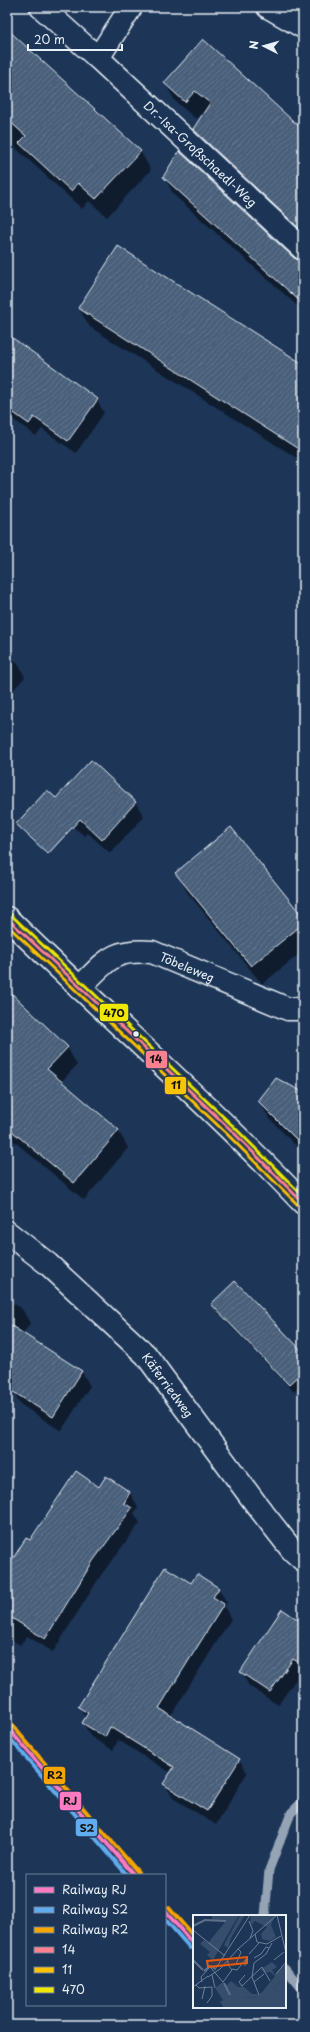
<svg xmlns="http://www.w3.org/2000/svg" width="310" height="2032" viewBox="0 0 310 2032" font-family="'Playpen Sans',sans-serif">
  <style>
    .shadow { fill: #0007 }
    .lines { fill: none; stroke-linecap: round; stroke-linejoin: round }
    .stream { stroke: #95a4b5; stroke-width: 9 }
    .building { fill: url(#building-hatch); stroke: #e8f1f8 }
    .street-casing { stroke: #e8f1f8; stroke-width: 25 }
    .primary-casing { stroke: #e8f1f8; stroke-width: 25 }
    .street { stroke: #1d3557; stroke-width: 22 }
    .primary { stroke: #1d3557; stroke-width: 22 }
    .bus-1-casing { stroke: #1d3557; stroke-width: 6 }
    .bus-2-casing { stroke: #1d3557; stroke-width: 6 }
    .bus-3-casing { stroke: #1d3557; stroke-width: 6 }
    .bus-1 { stroke: #ff808e; stroke-width: 3 }
    .bus-2 { stroke: #fcc300; stroke-width: 3 }
    .bus-3 { stroke: #f1e800; stroke-width: 3 }
    .rail-1-casing { stroke: #1d3557; stroke-width: 7 }
    .rail-2-casing { stroke: #1d3557; stroke-width: 7 }
    .rail-3-casing { stroke: #1d3557; stroke-width: 7 }
    .rail-1 { stroke: #fe7ac1; stroke-width: 4 }
    .rail-2 { stroke: #60acee; stroke-width: 4 }
    .rail-3 { stroke: #f7a600; stroke-width: 4 }
    .bus-dot { fill: #e8f1f8; stroke: #1d3557; stroke-width: 1.5 }
    .labels { text-anchor: middle; dominant-baseline: central; stroke-width: 4; stroke-linejoin: round; paint-order: stroke }
    .street-label { font-size: 12px; fill: #e8f1f8; stroke: #1d3557 }
    .inset-river { fill: none; stroke: #5d7089; stroke-width: 2 }
    .inset-road { fill: none; stroke: #6e8097; stroke-width: 1 }
    .view { fill: #e8590c; fill-opacity: 0.15; stroke: #e8590c; stroke-width: 2 }
    .inset-edge { fill: none; stroke: #e8f1f8; stroke-width: 2 }
    .line-badge { stroke: #1d3557; stroke-width: 1.5 }
    .pale-badge-label { font-size: 11px; text-anchor: middle; font-weight: bold; fill: #111 }
  </style>
  <defs>
    <pattern id="building-hatch" width="6" height="6" patternUnits="userSpaceOnUse"><rect width="6" height="6" fill="#495e7a"/><path d="M-1 1l2-2M0 6l6-6M5 7l2-2" fill="none" stroke="#63768e"/></pattern>
  </defs>
  <rect width="100%" height="100%" fill="#1d3557"/>
  <filter id="ink" filterUnits="userSpaceOnUse"><feTurbulence type="fractalNoise" baseFrequency=".025" numOctaves="2"/><feDisplacementMap in="SourceGraphic" scale="8" xChannelSelector="R" yChannelSelector="G"/><feConvolveMatrix kernelMatrix="1 2 1 2 8 2 1 2 1" color-interpolation-filters="sRGB"/></filter>
  <g filter="url(#ink)">
    <g class="shadow">
      <polygon points="7,30 140,151 151,170 107,217 89,201 82,209 7,140"/>
      <polygon points="204,40 303,131 303,239 205,147 194,129 208,107 196,119 175,101 165,83"/>
      <polygon points="164,177 294,259 303,262 303,311 174,195"/>
      <polygon points="79,309 303,365 303,462 90,327"/>
      <polygon points="7,339 97,400 104,413 76,453 42,429 36,436 7,415"/>
      <polygon points="7,654 18,664 25,677 7,697"/>
      <polygon points="91,762 136,803 144,817 110,853 88,833 85,836 60,817"/>
      <polygon points="177,873 303,918 303,951 262,984 187,892"/>
      <polygon points="7,999 67,1047 77,1065 61,1082 118,1130 128,1148 84,1200 9,1137 7,1139"/>
      <polygon points="303,1093 303,1153 270,1119 259,1101"/>
      <polygon points="7,1299 22,1309 30,1323 23,1334 82,1372 90,1386 61,1431 20,1404 7,1382"/>
      <polygon points="212,1304 303,1354 303,1384 294,1392 217,1312"/>
      <polygon points="106,1477 130,1493 138,1507 134,1513 140,1523 101,1575 53,1652 27,1636 20,1645 7,1637 7,1571 30,1541 100,1488"/>
      <polygon points="197,1575 219,1589 227,1603 224,1606 231,1619 170,1717 239,1759 247,1773 216,1825 173,1798 165,1784 171,1773 118,1740 113,1750 91,1737 83,1723 86,1718 79,1707 191,1585"/>
      <polygon points="303,1625 303,1673 301,1672 278,1705 249,1686 241,1672"/>
    </g>
    <g class="lines">
      <g class="stream">
        <polyline points="265,1916 269,1870 291,1813 303,1801"/>
        <polyline points="285,1968 303,1990"/>
      </g>
    </g>
    <g class="building">
      <polygon points="7,29 141,151 96,199 78,183 71,191 19,143 26,136 7,119"/>
      <polygon points="203,39 303,130 303,232 193,129 210,103 195,91 185,102 164,83"/>
      <polygon points="179,151 294,258 303,261 303,304 163,177"/>
      <polygon points="118,246 303,364 303,452 78,308"/>
      <polygon points="7,334 98,399 68,441 34,417 29,424 7,408"/>
      <polygon points="91,760 136,802 102,840 80,819 48,854 16,824 47,790 56,798"/>
      <polygon points="231,827 303,917 303,924 251,966 175,873"/>
      <polygon points="7,989 68,1047 47,1069 119,1130 74,1183 7,1127"/>
      <polygon points="276,1078 303,1092 303,1146 258,1101"/>
      <polygon points="235,1281 303,1352 303,1372 289,1385 211,1304"/>
      <polygon points="7,1323 82,1371 53,1417 7,1388"/>
      <polygon points="76,1471 99,1487 106,1476 130,1492 124,1503 132,1508 93,1561 45,1639 7,1615 7,1568 26,1538 30,1540"/>
      <polygon points="165,1567 191,1583 197,1574 219,1588 213,1597 224,1604 159,1708 240,1759 207,1811 163,1784 174,1767 110,1727 105,1737 82,1723 88,1713 78,1707"/>
      <polygon points="282,1609 303,1623 303,1665 293,1659 270,1692 240,1672"/>
    </g>
    <g class="lines">
      <g class="street-casing">
        <g id="street">
          <polyline points="41,7 98,58"/>
          <path id="s1" d="M131,7L98,58L303,249"/>
          <polyline points="268,7 303,27"/>
          <path id="s2" d="M79,988C107,961 111,949 152,952L288,1009H303"/>
          <path id="s3" d="M7,1232L48,1264L146,1355L256,1504L292,1550L303,1560"/>
        </g>
      </g>
      <g class="primary-casing">
        <path id="primary" d="M7,918C105,1014 209,1104 303,1203"/>
      </g>
      <use href="#street" class="street"/>
      <use href="#primary" class="primary"/>
      <g class="bus-1-casing">
        <polyline id="bus-1" points="7,918 231,1130 303,1203"/>
      </g>
      <g class="bus-2-casing">
        <polyline id="bus-2" points="7,925 227,1134 299,1206"/>
      </g>
      <g class="bus-3-casing">
        <polyline id="bus-3" points="10,914 234,1127 303,1196"/>
      </g>
      <use href="#bus-1" class="bus-1"/>
      <use href="#bus-2" class="bus-2"/>
      <use href="#bus-3" class="bus-3"/>
      <g class="rail-1-casing">
        <g id="rail-1">
          <polyline points="7,1727 134,1875"/>
          <polyline points="165,1911 194,1945"/>
        </g>
      </g>
      <g class="rail-2-casing">
        <g id="rail-2">
          <polyline points="7,1735 127,1875"/>
          <polyline points="165,1919 190,1948"/>
        </g>
      </g>
      <g class="rail-3-casing">
        <g id="rail-3">
          <polyline points="11,1724 138,1872"/>
          <polyline points="169,1908 194,1937"/>
        </g>
      </g>
      <use href="#rail-1" class="rail-1"/>
      <use href="#rail-2" class="rail-2"/>
      <use href="#rail-3" class="rail-3"/>
    </g>
  </g>
  <circle class="bus-dot" cx="136" cy="1034" r="3.5"/>
  <g class="labels">
    <g class="street-label">
      <text stroke="none"><textPath href="#s1" startOffset="201">Dr.-Isa-Großschaedl-Weg</textPath></text>
      <text stroke="none"><textPath href="#s2" startOffset="124">Töbeleweg</textPath></text>
      <text stroke="none"><textPath href="#s3" startOffset="223">Käferriedweg</textPath></text>
    </g>
  </g>
  <g transform="translate(193 1915)">
    <rect width="93" height="93" fill="#1d3557"/>
    <path d="M19,0H46L20,45L14,40L17,37L7,29L11,25L15,28L32,7L19,6ZM47,0H52L38,23L35,33L31,30ZM58,0H82L78,10L83,22L77,26L69,24L68,19L74,12L62,6L57,11ZM79,47L84,52L79,55L82,60L90,50H93V63H86L87,67L82,73L70,76L82,61L77,57L71,58L68,54ZM39,67L51,72L59,79H66L61,83L50,82L49,72Z" fill="#374d6c"/>
    <path d="M89,61L93,63V93H31L27,87L30,85L22,73L30,67L34,70L38,66L45,72H51L50,82L61,83L73,74L82,73L87,67L85,63Z" fill="#374d6c"/>
    <path class="inset-river" d="M0,11L12,5L33,6M0,45L10,55M11,56L17,51L23,54M31,68L37,80"/>
    <path class="inset-road" d="M84,0L93,38M56,6L60,16L57,23M0,15L32,41M62,19L64,27L74,29L88,21M56,39L66,28M61,43L68,39L73,32L76,33M81,45L91,37M43,49L48,37L45,34M23,53L57,0M39,54L44,55L53,44L52,51M83,59L93,47M19,60L22,73M52,60L46,67L49,71L69,52L77,66M15,62L27,54L45,34L84,0M59,62L61,48L73,39L79,28M59,62L66,80M9,67L8,62L17,52L30,67L39,55L35,50V46M61,67L71,59M3,70L6,73L19,72V81L14,88M0,72L15,61M9,84L12,71"/>
    <path class="view" d="M54,42V48L15,52L14,46Z"/>
    <rect width="93" height="93" class="inset-edge"/>
  </g>
  <g class="line-badge">
    <rect x="99" y="1003" width="30" height="19" rx="4" fill="#f1e800"/>
    <rect x="145" y="1050" width="23" height="19" rx="4" fill="#ff808e"/>
    <rect x="164" y="1076" width="23" height="19" rx="4" fill="#fcc300"/>
    <rect x="43" y="1766" width="23" height="19" rx="4" fill="#f7a600"/>
    <rect x="59" y="1791" width="23" height="20" rx="4" fill="#fe7ac1"/>
    <rect x="75" y="1818" width="23" height="19" rx="4" fill="#60acee"/>
  </g>
  <g class="pale-badge-label">
    <text x="114" y="1017">470</text>
    <text x="156" y="1063">14</text>
    <text x="176" y="1089">11</text>
    <text x="55" y="1779">R2</text>
    <text x="70" y="1805">RJ</text>
    <text x="87" y="1832">S2</text>
  </g>
  <rect width="310" height="2032" fill="none" stroke="#1d3557" stroke-width="24"/>
  <rect x="12" y="12" width="286" height="2008" fill="none" stroke="#e8f1f8" stroke-width="1.5" filter="url(#ink)"/>
  <rect x="26" y="1874" width="140" height="132" fill="#1d3557" stroke="#6e8097"/>
  <rect x="34" y="1887" width="20" height="6" fill="#fe7ac1" stroke="#6e8097"/>
  <text x="62" y="1894" font-size="12" fill="#e8f1f8">Railway RJ</text>
  <rect x="34" y="1907" width="20" height="6" fill="#60acee" stroke="#6e8097"/>
  <text x="62" y="1914" font-size="12" fill="#e8f1f8">Railway S2</text>
  <rect x="34" y="1927" width="20" height="6" fill="#f7a600" stroke="#6e8097"/>
  <text x="62" y="1934" font-size="12" fill="#e8f1f8">Railway R2</text>
  <rect x="34" y="1947" width="20" height="6" fill="#ff808e" stroke="#6e8097"/>
  <text x="62" y="1954" font-size="12" fill="#e8f1f8">14</text>
  <rect x="34" y="1967" width="20" height="6" fill="#fcc300" stroke="#6e8097"/>
  <text x="62" y="1974" font-size="12" fill="#e8f1f8">11</text>
  <rect x="34" y="1987" width="20" height="6" fill="#f1e800" stroke="#6e8097"/>
  <text x="62" y="1994" font-size="12" fill="#e8f1f8">470</text>
  <g transform="translate(264 46) rotate(276)" stroke="#1d3557" stroke-width="3" paint-order="stroke">
  <path d="M0-3L7 15L0 10L-7 15Z" fill="#e8f1f8"/>
  <text y="-6" font-size="11" font-weight="bold" text-anchor="middle" fill="#e8f1f8">N</text>
  </g>
  <path d="M28 44v6h94v-6" fill="none" stroke="#e8f1f8" stroke-width="2"/>
  <text x="34" y="44" font-size="12" fill="#e8f1f8" stroke="#1d3557" stroke-width="3" paint-order="stroke">20 m</text>
</svg>
